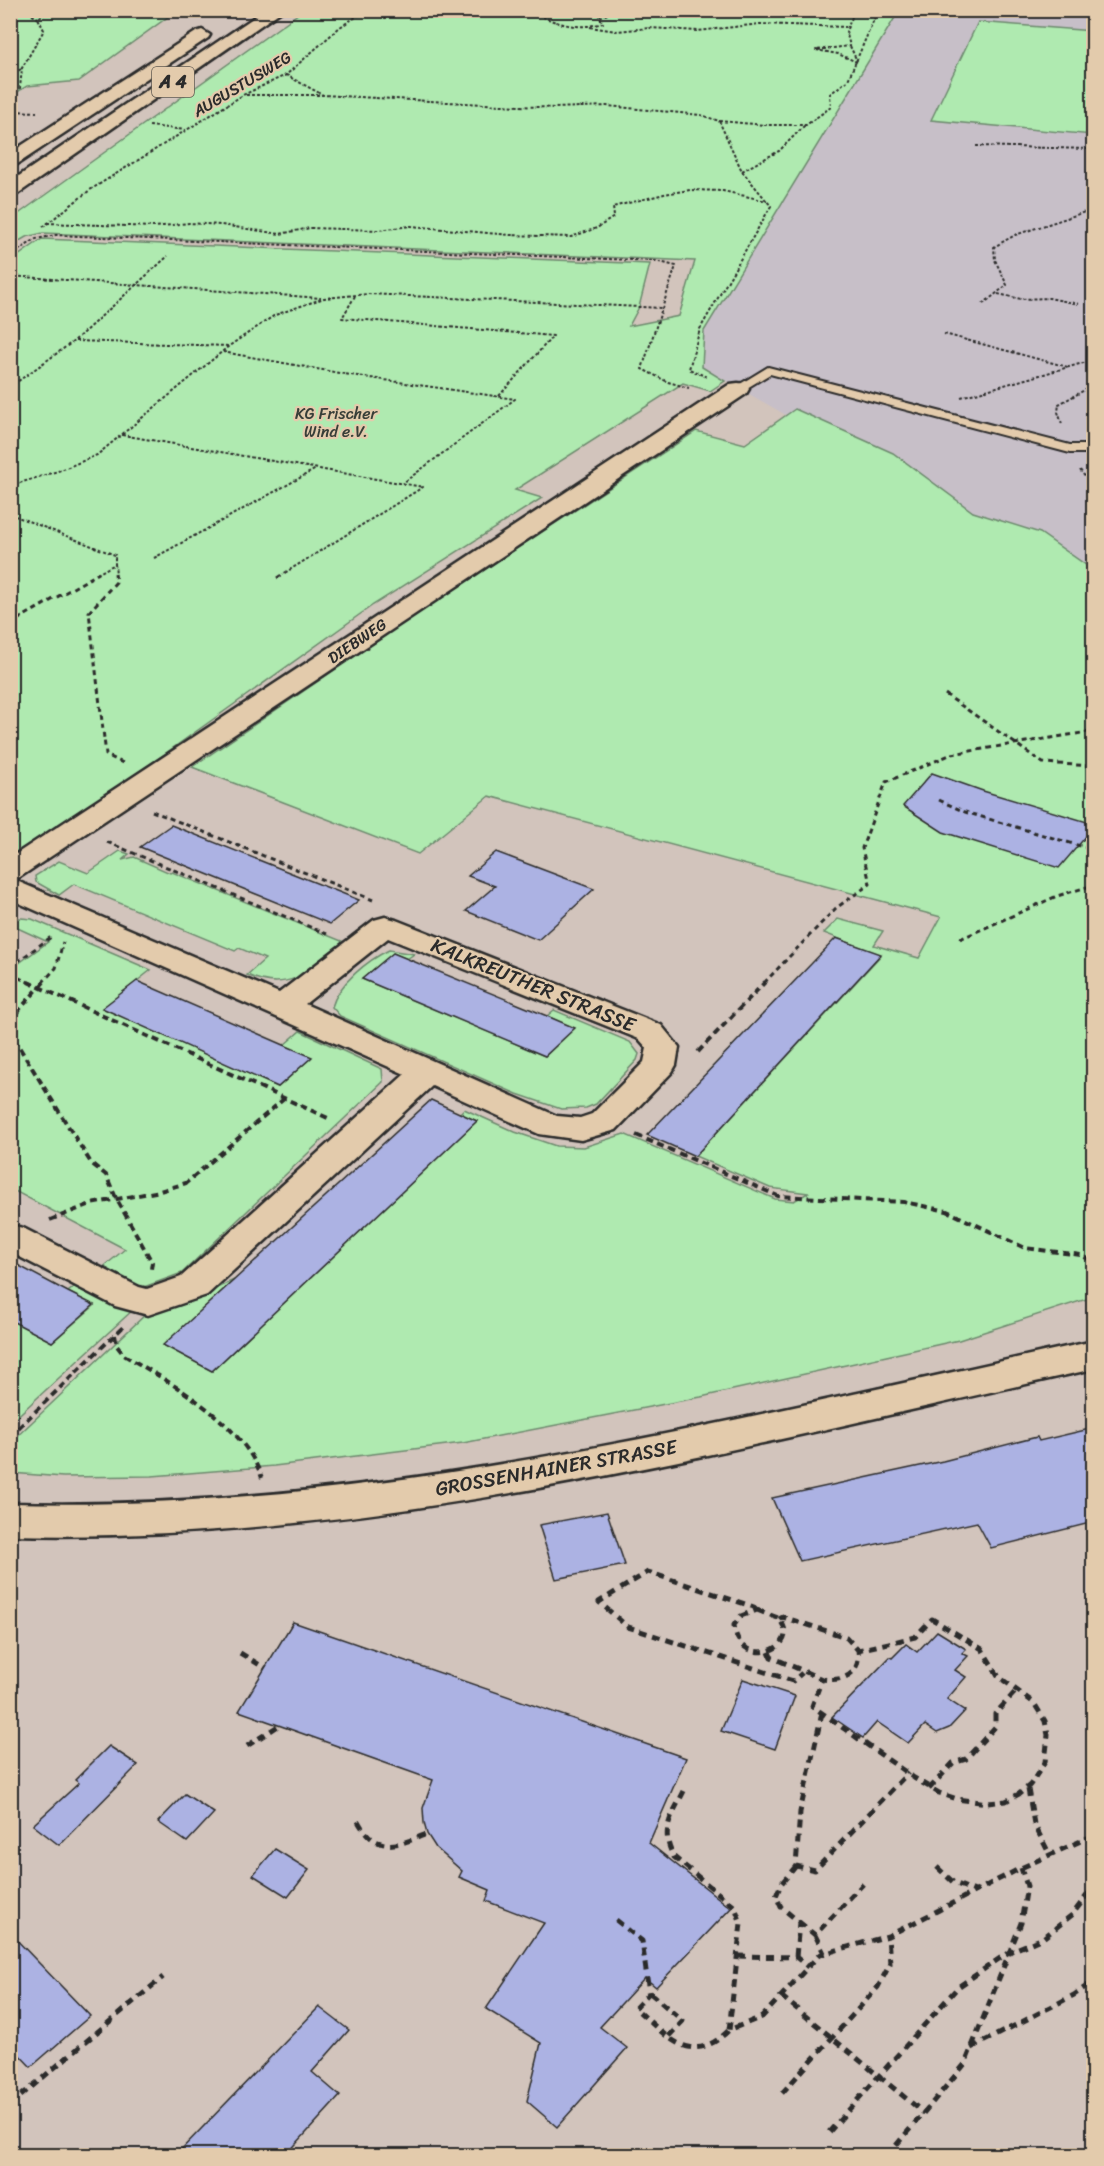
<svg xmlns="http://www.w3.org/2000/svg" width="1104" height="2166" viewBox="0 0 1104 2166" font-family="Sriracha,sans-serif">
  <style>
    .built { fill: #c7bfc8 }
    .green { fill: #afeab0; stroke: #6d8a6e; stroke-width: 1.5 }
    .building { fill: #acb2e3; stroke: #2b2b2b; stroke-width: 1.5 }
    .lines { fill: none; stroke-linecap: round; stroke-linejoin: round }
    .service-casing { stroke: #2b2b2b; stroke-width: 4 }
    .minor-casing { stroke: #2b2b2b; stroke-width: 5 }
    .secondary-casing { stroke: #2b2b2b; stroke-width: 5 }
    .motorway-casing { stroke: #2b2b2b; stroke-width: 5 }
    .path-far3 { stroke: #2b2b2b; stroke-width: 2; stroke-dasharray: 3 2; stroke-linecap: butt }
    .path-far2 { stroke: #2b2b2b; stroke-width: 3; stroke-dasharray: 5 4; stroke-linecap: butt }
    .path-far1 { stroke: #2b2b2b; stroke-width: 4; stroke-dasharray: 7 4.5; stroke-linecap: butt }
    .path { stroke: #2b2b2b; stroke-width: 5; stroke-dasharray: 8 6; stroke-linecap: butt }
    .service { fill: #e3cbac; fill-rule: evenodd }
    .minor { fill: #e3cbac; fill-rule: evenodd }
    .secondary { fill: #e3cbac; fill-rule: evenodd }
    .motorway { fill: #e3cbac; fill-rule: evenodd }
    .labels { text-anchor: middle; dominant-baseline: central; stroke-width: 4.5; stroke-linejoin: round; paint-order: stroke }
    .far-street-label { font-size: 16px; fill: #2b2b2b; stroke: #e3cbac }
    .far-park-label { font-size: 16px; fill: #383e38; stroke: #e3cbac }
    .shield { fill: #e3cbac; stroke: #625b52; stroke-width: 1.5 }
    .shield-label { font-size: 18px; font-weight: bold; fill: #2b2b2b }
    .street-label { font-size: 20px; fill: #2b2b2b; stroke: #e3cbac }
  </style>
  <rect width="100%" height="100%" fill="#d2c4bc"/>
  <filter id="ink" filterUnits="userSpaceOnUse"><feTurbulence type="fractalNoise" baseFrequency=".0167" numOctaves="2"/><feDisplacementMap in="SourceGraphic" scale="12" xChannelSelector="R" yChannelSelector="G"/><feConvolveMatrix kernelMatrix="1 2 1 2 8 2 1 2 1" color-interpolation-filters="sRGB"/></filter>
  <g filter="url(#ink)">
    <polygon class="built" points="1071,10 1093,12 1093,591 702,367 704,331 899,11"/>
    <g class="green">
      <polygon points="11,10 176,10 176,11 79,81 27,86 11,96"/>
      <polygon points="302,11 899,11 704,331 702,367 725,381 710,391 683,383 515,490 542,498 373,605 163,755 11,860 11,261 42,239 650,264 639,307 629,326 679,316 695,261 43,233 26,237 11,246 10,220"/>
      <polygon points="978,22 1093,31 1093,135 931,120"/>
      <polygon points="795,409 893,453 973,512 1040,533 1093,570 1093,1297 959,1340 701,1397 463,1443 274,1466 152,1476 63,1477 11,1473 11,1442 145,1315 182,1304 234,1280 164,1345 212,1371 477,1121 460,1113 464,1109 515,1132 556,1146 584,1147 624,1134 775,1199 794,1201 808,1193 770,1188 695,1156 881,955 824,933 838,919 883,931 874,945 919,958 941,917 489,796 418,854 192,767 408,620 696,431 745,444"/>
      <path d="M120,851L129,854L122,860L134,857L170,873L172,872L344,942C313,969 290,995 247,975L265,959L239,948L235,951L74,884L59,895L36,882L35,876L59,861L88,873Z"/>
      <polygon points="21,918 32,919 151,970 103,1008 278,1087 311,1058 284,1045 300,1031 382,1069 383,1082 182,1273 144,1287 128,1289 95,1274 125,1249 13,1190 11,1191 11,969 48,942 11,925 11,919"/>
      <path d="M389,950L414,954L407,959L393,953L362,979L545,1056L574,1028L547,1016L554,1010L630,1042L639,1054L637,1060L596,1104L586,1108L561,1109L517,1094L340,1016L332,1007C338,984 368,960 389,950Z"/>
      <polygon points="81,1282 134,1309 11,1422 11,1320 52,1342 94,1306 68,1292"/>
    </g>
    <g class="building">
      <polygon points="932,773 983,791 1094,824 1094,827 1059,868 943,832 903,806"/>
      <polygon points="171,825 359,900 330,924 140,847"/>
      <polygon points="496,852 594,889 538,940 466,911 495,886 468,876"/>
      <polygon points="836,938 881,954 695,1156 647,1135"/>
      <polygon points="393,953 547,1016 575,1028 545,1056 362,979"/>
      <polygon points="137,981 284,1045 312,1057 278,1087 102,1008"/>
      <polygon points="431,1100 477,1121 212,1371 163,1345"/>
      <polygon points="10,1261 68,1292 94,1305 52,1342 10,1320"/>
      <polygon points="1094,1428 1094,1522 991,1548 977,1522 800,1561 772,1498 943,1461 1037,1437 1039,1441"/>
      <polygon points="607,1512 625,1565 556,1579 539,1525"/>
      <polygon points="293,1622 686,1758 649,1843 731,1908 656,1987 645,1978 600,2027 627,2048 557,2127 527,2101 541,2043 486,2009 544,1923 486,1901 490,1890 459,1877 462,1871 436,1848 427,1834 424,1823 423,1808 433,1780 239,1711"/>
      <polygon points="937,1631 966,1649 962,1653 968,1656 955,1670 966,1677 947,1699 965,1711 949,1728 937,1733 925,1725 908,1743 877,1722 863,1738 832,1717 890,1657 892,1658 906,1644 917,1652"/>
      <polygon points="743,1679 795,1696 775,1749 721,1731"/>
      <polygon points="109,1746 138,1765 59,1845 33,1825 79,1783 75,1780"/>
      <polygon points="185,1794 214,1813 187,1842 158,1822"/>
      <polygon points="275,1849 309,1870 288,1897 253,1875"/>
      <polygon points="10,1933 90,2016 31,2067 10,2045"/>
      <polygon points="319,2007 349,2030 312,2072 340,2096 285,2156 175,2156"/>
    </g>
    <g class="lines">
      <g class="service-casing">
        <g id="service">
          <polygon points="1094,166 1094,174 1089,171"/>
          <polygon points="768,367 1070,445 1094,445 1094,453 1070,453 770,374 742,391 738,393 732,389"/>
        </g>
      </g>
      <g class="minor-casing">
        <path id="minor" d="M738,383L746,384L749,389L746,394L20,877L12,879L279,993L374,920L385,917L396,920L661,1025L679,1047L676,1065L672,1072L616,1130L581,1140L539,1134L432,1086L207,1295L148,1315L115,1306L10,1252V1225L23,1228L139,1287L147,1289L181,1277L405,1074L10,899V858L730,384ZM388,938L639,1039L647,1048L644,1062L592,1114L580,1118L557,1116L305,1004Z"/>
      </g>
      <g class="secondary-casing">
        <path id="secondary" d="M1094,1341V1369C737,1447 378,1545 10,1535V1503C378,1513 737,1418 1094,1341Z"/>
      </g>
      <g class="motorway-casing">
        <g id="motorway">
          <polygon points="265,10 283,10 16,195 10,196 10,182"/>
          <polygon points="202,30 210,35 208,38 16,165 10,166 10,153 196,32"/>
        </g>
      </g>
      <g class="path-far3">
        <polyline points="32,10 32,15 38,18"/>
        <path d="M529,10C554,23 575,31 603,23L596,10"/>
        <polyline points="600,17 618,10"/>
        <polyline points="590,27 616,31 650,28 698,31 760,24 846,27"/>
        <polyline points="850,46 857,61"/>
        <polyline points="857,62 838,54 816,50 850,46 846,31 853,15 878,14"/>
        <polyline points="286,75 323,95 555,108 607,106 701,115 719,121 742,171 771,206 700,329 689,369 707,377"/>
        <polyline points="10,76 21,69"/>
        <polyline points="10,93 20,88 22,68 44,30 38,18 51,10"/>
        <polyline points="246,95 322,95"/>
        <polyline points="10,111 37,112"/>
        <polyline points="719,121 765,125 806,125 831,107 830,94 848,80 878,10"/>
        <polyline points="149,126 186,130"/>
        <polyline points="976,146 1089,149"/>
        <polyline points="742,171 779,151 805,125"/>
        <polyline points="47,223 155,227 189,223 221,225 280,234 310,228 378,230 411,226 510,235 571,237 597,228 614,217 613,207 664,194 690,190 723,191 767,201"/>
        <polyline points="43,227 90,190 243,95 286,75 340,27 367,10"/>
        <polyline points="10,256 36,239 56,235 655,261 676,266 642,369 668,382 689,388"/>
        <polyline points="10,276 321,298"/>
        <polyline points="998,294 1021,299 1049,298 1079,304"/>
        <polyline points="355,296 342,318 553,336 499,396"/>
        <polyline points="983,304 1007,285 995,260 994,247 1015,235 1094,209"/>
        <polyline points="944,334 1068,367"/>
        <polyline points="75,341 229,346"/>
        <polyline points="223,352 350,375 515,399 403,483"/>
        <polyline points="10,387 74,341 168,256"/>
        <polyline points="961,397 1094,360"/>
        <polyline points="1062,424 1058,412 1059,404 1094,385"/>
        <polyline points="122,435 423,487 283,574"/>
        <polyline points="1080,470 1094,489"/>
        <polyline points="10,486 61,470 97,455 229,346 275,315 324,298 368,294 661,308"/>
        <polyline points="10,514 115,555 115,564"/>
        <polyline points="154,558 316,469"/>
        <polyline points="97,574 115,564 116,574"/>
      </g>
      <g class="path-far2">
        <polyline points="115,573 116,582 89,612 106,755 123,763"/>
        <polyline points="277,578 285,573"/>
        <polyline points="10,624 99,573"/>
        <polyline points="945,694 1043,763 1094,766"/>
        <polyline points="939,800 965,812 1094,850"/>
        <polyline points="152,811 373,900"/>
        <polyline points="107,842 327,934"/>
        <polyline points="960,939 1057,896 1094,885"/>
        <polyline points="10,967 51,937"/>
        <polyline points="10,974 31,983"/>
        <polyline points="42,983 56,968 63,942"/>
        <polyline points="764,983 836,908 870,884 862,848 886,782 952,754 1094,731"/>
      </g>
      <g class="path-far1">
        <polyline points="28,982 330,1119"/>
        <polyline points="44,982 12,1018 11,1034 91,1163 106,1175 116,1198 152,1262 151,1269"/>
        <polyline points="698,1052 765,982"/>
        <polyline points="636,1135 778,1196 904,1202 947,1211 1025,1248 1081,1255 1094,1262"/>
        <polyline points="50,1220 91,1204 160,1191 186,1183 285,1098"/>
        <path d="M115,1335L117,1346L124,1355C172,1384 243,1422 262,1478"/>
        <polyline points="10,1436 124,1326"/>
      </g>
      <g class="path">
        <polyline points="757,1610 754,1607 648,1572 599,1602 628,1627 793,1681 802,1673"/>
        <path d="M757,1610L778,1618C807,1649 738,1672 734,1625L741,1616Z"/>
        <path d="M779,1619L783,1617L846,1637L858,1650C861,1674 844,1682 822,1679"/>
        <polyline points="769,1652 771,1657 822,1679 812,1706 914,1778 939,1793 957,1799 988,1803 1006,1801 1019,1794 1030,1785 1045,1762 1048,1735 1045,1721 1034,1703 999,1677 982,1649 932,1619 915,1637 858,1650"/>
        <polyline points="240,1653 265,1668"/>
        <polyline points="822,1713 800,1812 796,1866 815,1870 908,1773"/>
        <polyline points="247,1746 278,1726"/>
        <polyline points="929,1789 953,1763 966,1759 995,1727 995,1714 1018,1689"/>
        <polyline points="1028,1789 1034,1824 1050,1855"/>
        <path d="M684,1791C672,1816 659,1830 674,1857L735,1907L741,1923L729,2030L762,2017L819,1955L888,1936L1021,1868L1094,1835"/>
        <path d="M358,1821C376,1854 397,1846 427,1834"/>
        <polyline points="796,1866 781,1884 776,1896 781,1907 799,1922 796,1957"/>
        <polyline points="937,1867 954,1883 975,1891"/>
        <path d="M616,1920L642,1941L649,1993L635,2008C666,2035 690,2069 729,2030"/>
        <polyline points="799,1922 815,1935 863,1884"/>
        <polyline points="815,1935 824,1953"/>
        <polyline points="738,1956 796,1957 808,1967"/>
        <polyline points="650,1993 683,2021 668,2037"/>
        <polyline points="781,1996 924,2113"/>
        <polyline points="971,2048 1074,1995 1094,1981"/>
        <polyline points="782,2093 878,1987 890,1964 888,1936"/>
        <polyline points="10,2105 163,1977"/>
        <polyline points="829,2132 958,1987 1009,1952 1043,1938 1072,1915 1091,1890"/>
        <polyline points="887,2156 965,2064 1021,1923 1027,1886 1021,1868"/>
      </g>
      <use href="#service" class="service"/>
      <use href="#minor" class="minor"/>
      <use href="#secondary" class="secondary"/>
      <use href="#motorway" class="motorway"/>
    </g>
  </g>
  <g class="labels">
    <g class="far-street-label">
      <text transform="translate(242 84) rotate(-31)">AUGUSTUSWEG</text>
      <text transform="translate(357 641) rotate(-34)">DIEBWEG</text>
    </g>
    <g class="far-park-label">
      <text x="336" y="413">KG Frischer<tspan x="336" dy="18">Wind e.V.</tspan></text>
    </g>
    <rect class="shield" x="152" y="67" width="42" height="30" rx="4.5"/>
    <g class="shield-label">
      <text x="173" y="82">A 4</text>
    </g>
    <g class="street-label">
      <text transform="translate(533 985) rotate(22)">KALKREUTHER STRASSE</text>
      <text transform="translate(556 1468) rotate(-10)">GROSSENHAINER STRASSE</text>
    </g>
  </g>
  <rect width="1104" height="2166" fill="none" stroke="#e3cbac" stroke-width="36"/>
  <rect x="18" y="18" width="1068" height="2130" fill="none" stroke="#2b2b2b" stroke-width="2" filter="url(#ink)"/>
</svg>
